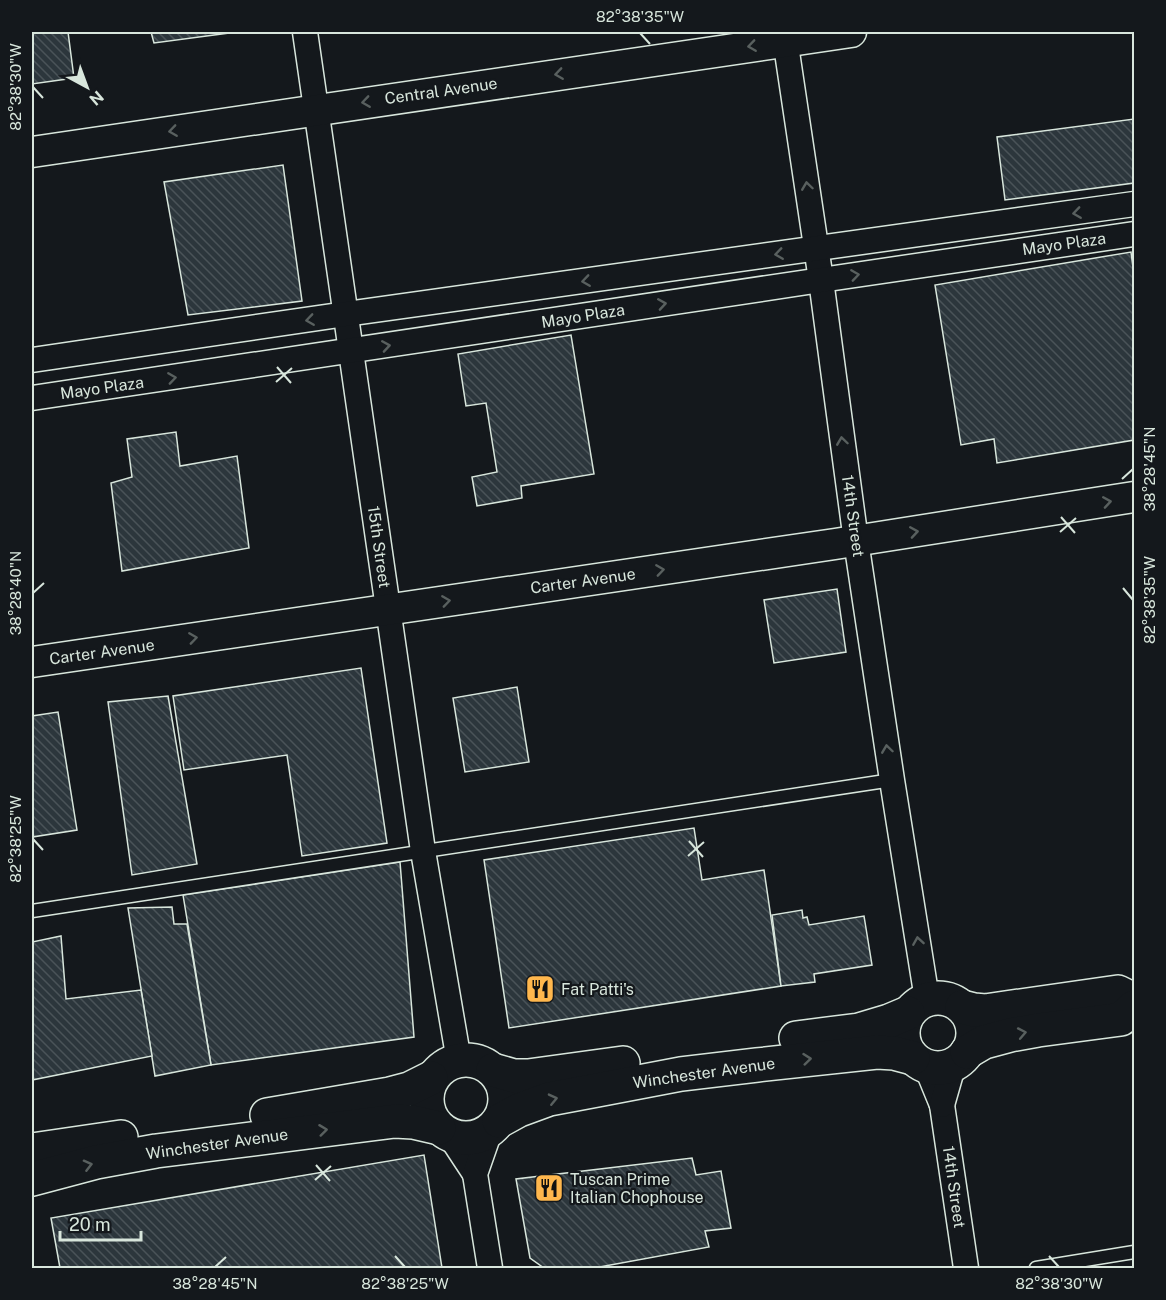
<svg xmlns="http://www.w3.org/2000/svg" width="1166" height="1300" viewBox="0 0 1166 1300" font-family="'Public Sans',sans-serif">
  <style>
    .building { fill: url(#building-back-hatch); stroke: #d8e6dc; stroke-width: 1.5 }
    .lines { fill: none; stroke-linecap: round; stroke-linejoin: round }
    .service-casing { stroke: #d8e6dc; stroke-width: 15 }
    .minor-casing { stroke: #d8e6dc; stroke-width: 27 }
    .tertiary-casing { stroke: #d8e6dc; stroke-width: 33 }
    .secondary-casing { stroke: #d8e6dc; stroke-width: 36 }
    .service { stroke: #14181c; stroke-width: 12 }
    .minor { stroke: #14181c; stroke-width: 24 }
    .tertiary { stroke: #14181c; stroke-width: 30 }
    .secondary { stroke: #14181c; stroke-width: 33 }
    .oneway { stroke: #59605f }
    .ticks { fill: none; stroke: #d8e6dc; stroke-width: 2 }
    .labels { text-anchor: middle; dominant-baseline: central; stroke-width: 4.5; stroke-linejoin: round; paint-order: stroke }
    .street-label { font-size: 16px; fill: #d8e6dc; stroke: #14181c }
    .poi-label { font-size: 16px; fill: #d8e6dc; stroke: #14181c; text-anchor: start }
    .neatline { fill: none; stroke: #d8e6dc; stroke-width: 2 }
    .ticks-label { font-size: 15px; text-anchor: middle; fill: #d8e6dc }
  </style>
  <defs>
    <pattern id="building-back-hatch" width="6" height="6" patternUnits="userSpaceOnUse" patternTransform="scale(1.5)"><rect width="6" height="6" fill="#2c363c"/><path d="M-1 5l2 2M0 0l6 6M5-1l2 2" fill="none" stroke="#4a5358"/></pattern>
  </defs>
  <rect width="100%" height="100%" fill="#14181c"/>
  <g class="building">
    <polygon points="32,32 68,32 74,78 32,84"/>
    <polygon points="151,32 237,32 154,43"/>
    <polygon points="1134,119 1134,183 1005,200 997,137"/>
    <polygon points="283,165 302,301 188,315 164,182"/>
    <polygon points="1131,252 1134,275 1134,440 997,463 994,439 961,445 935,285"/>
    <polygon points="571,335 594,474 521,486 522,498 477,506 472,477 497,472 486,403 466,406 458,354"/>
    <polygon points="176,432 180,466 237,456 249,548 122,571 111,483 132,477 127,439"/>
    <polygon points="837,589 846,652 774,663 764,600"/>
    <polygon points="361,668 387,843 302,856 287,755 184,770 173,696"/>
    <polygon points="517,687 529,762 465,772 453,698"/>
    <polygon points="168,696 197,864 132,875 108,702"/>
    <polygon points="58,712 77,830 32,837 32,716"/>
    <polygon points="694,828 702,880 764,870 781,986 509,1028 484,860"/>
    <polygon points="400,862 414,1037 211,1065 183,895"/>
    <polygon points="172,907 174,924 187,924 211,1065 155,1076 128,908"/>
    <polygon points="802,910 803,918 807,917 809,925 864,916 872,965 814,974 815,982 781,986 772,915"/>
    <polygon points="61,936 66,999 141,990 152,1056 32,1080 32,942"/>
    <polygon points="424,1155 442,1268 60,1268 51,1218"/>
    <polygon points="692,1158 696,1175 721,1171 731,1228 705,1231 709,1247 594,1268 544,1268 530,1258 516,1179"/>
  </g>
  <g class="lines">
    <g class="service-casing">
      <g id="service">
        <polyline points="32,911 892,780"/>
        <polyline points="1036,1268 1134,1252"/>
      </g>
    </g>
    <g class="minor-casing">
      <g id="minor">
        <polyline points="305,32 423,851 459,1061"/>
        <polyline points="784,32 821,280 856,541 892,780 927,999"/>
        <polyline points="32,360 346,314 1134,204"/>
        <polyline points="32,398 821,280 1134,234"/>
        <polyline points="926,1066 942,1105 966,1268"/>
        <polyline points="942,1105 954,1063"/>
        <polyline points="450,1136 475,1174"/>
        <polyline points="490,1268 475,1174 490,1131"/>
      </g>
    </g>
    <g class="tertiary-casing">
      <g id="tertiary">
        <polyline points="32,152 851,32"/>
        <polyline points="32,662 835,544 1134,497"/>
      </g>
    </g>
    <g class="secondary-casing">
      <g id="secondary">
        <circle cx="938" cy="1033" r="35"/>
        <polyline points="962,1007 974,1010 985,1011 1118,992 1134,1000"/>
        <polyline points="796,1038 859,1030 889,1021 908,1013"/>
        <polyline points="967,1052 984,1042 1010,1035 1038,1030 1121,1019 1134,1007"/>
        <circle cx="466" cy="1099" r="39"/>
        <polyline points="493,1070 514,1076 528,1076 623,1063"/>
        <polyline points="267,1115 390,1094 409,1089 431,1078"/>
        <polyline points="499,1121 519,1110 549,1099 597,1090 681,1074 757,1065 877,1052 894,1053 913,1058"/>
        <polyline points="32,1150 121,1137"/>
        <polyline points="32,1179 96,1162 156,1151 324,1130 395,1121 413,1122 439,1128"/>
      </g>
    </g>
    <use href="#service" class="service"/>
    <use href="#minor" class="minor"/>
    <use href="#tertiary" class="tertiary"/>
    <use href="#secondary" class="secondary"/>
  </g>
  <defs><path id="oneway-chevron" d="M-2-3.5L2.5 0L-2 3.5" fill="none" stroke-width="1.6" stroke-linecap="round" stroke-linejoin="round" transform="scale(1.5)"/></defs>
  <g class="oneway">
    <use href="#oneway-chevron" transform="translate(752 46) rotate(172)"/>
    <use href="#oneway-chevron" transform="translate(559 74) rotate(172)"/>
    <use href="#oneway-chevron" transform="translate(366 102) rotate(172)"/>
    <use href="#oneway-chevron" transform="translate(173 131) rotate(172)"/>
    <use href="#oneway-chevron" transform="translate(807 186) rotate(-98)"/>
    <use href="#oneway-chevron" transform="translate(1077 213) rotate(172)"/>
    <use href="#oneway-chevron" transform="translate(779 254) rotate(172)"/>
    <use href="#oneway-chevron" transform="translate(855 275) rotate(-8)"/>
    <use href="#oneway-chevron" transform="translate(586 281) rotate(172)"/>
    <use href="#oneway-chevron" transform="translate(662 304) rotate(-9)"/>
    <use href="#oneway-chevron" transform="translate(310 320) rotate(172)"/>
    <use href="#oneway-chevron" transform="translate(386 346) rotate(-9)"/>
    <use href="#oneway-chevron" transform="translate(172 378) rotate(-8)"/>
    <use href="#oneway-chevron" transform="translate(842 441) rotate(-98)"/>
    <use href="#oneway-chevron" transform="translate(1107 502) rotate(-9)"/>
    <use href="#oneway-chevron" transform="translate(914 532) rotate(-9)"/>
    <use href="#oneway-chevron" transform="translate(660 570) rotate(-8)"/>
    <use href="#oneway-chevron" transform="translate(446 601) rotate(-8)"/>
    <use href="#oneway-chevron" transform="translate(193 638) rotate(-8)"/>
    <use href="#oneway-chevron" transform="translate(887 749) rotate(-98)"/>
    <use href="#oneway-chevron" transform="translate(918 941) rotate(-99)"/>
    <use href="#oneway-chevron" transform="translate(1022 1033) rotate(-11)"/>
    <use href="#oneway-chevron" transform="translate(807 1059) rotate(-6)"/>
    <use href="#oneway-chevron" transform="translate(553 1099) rotate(-13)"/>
    <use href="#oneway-chevron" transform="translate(323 1130) rotate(-7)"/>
    <use href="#oneway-chevron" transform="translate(88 1165) rotate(-14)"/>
  </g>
  <path class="ticks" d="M640,33L650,44M33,87L43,98M277,367L291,383M276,382L292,368M1122,479L1133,469M1061,517L1075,533M1060,532L1076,518M1123,588L1133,600M33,593L44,583M33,839L43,850M689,841L703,857M688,856L704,842M316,1165L330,1181M315,1180L331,1166M395,1256L405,1267M1049,1256L1059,1267M215,1267L226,1257"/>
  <defs>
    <g id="restaurant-square" transform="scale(1.5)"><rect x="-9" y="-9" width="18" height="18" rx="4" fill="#ffb74d" stroke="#14181c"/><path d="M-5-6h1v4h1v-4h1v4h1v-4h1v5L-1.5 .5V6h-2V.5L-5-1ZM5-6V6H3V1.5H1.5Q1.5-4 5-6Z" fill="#111"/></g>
  </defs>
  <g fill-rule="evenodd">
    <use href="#restaurant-square" x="540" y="989"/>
    <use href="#restaurant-square" x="549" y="1188"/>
  </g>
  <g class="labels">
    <g class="street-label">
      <text transform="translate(441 91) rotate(-8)">Central Avenue</text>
      <text transform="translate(1064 244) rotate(-8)">Mayo Plaza</text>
      <text transform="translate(583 316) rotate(-9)">Mayo Plaza</text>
      <text transform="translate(102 388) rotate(-8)">Mayo Plaza</text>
      <text transform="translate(853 516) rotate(82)">14th Street</text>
      <text transform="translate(379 547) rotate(82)">15th Street</text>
      <text transform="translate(583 581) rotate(-8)">Carter Avenue</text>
      <text transform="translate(102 652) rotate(-8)">Carter Avenue</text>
      <text transform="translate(704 1073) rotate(-8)">Winchester Avenue</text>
      <text transform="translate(217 1144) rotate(-8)">Winchester Avenue</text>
      <text transform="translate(954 1187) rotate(82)">14th Street</text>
    </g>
    <g class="poi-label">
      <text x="561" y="989">Fat Patti's</text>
      <text x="570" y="1179">Tuscan Prime<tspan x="570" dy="18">Italian Chophouse</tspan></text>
    </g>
  </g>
  <rect width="1166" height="1300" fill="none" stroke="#14181c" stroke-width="66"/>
  <g transform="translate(87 87) rotate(139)" stroke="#14181c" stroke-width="4.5" paint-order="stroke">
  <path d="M0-4.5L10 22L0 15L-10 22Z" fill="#d8e6dc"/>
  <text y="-9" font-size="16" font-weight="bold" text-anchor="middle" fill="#d8e6dc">N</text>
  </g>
  <path d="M60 1231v9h81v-9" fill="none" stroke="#d8e6dc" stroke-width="3"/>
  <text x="69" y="1231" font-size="18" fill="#d8e6dc" stroke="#14181c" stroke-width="4.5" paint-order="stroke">20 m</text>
  <rect x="33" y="33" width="1100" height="1234" class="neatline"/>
  <g class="ticks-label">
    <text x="640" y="22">82°38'35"W</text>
    <text transform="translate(16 87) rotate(-90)" y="5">82°38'30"W</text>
    <text transform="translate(1150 469) rotate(-90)" y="5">38°28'45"N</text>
    <text transform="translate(16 593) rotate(-90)" y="5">38°28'40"N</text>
    <text transform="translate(1150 600) rotate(-90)" y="5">82°38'35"W</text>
    <text transform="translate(16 839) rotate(-90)" y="5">82°38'25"W</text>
    <text x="215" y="1289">38°28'45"N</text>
    <text x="405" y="1289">82°38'25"W</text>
    <text x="1059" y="1289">82°38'30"W</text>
  </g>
</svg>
